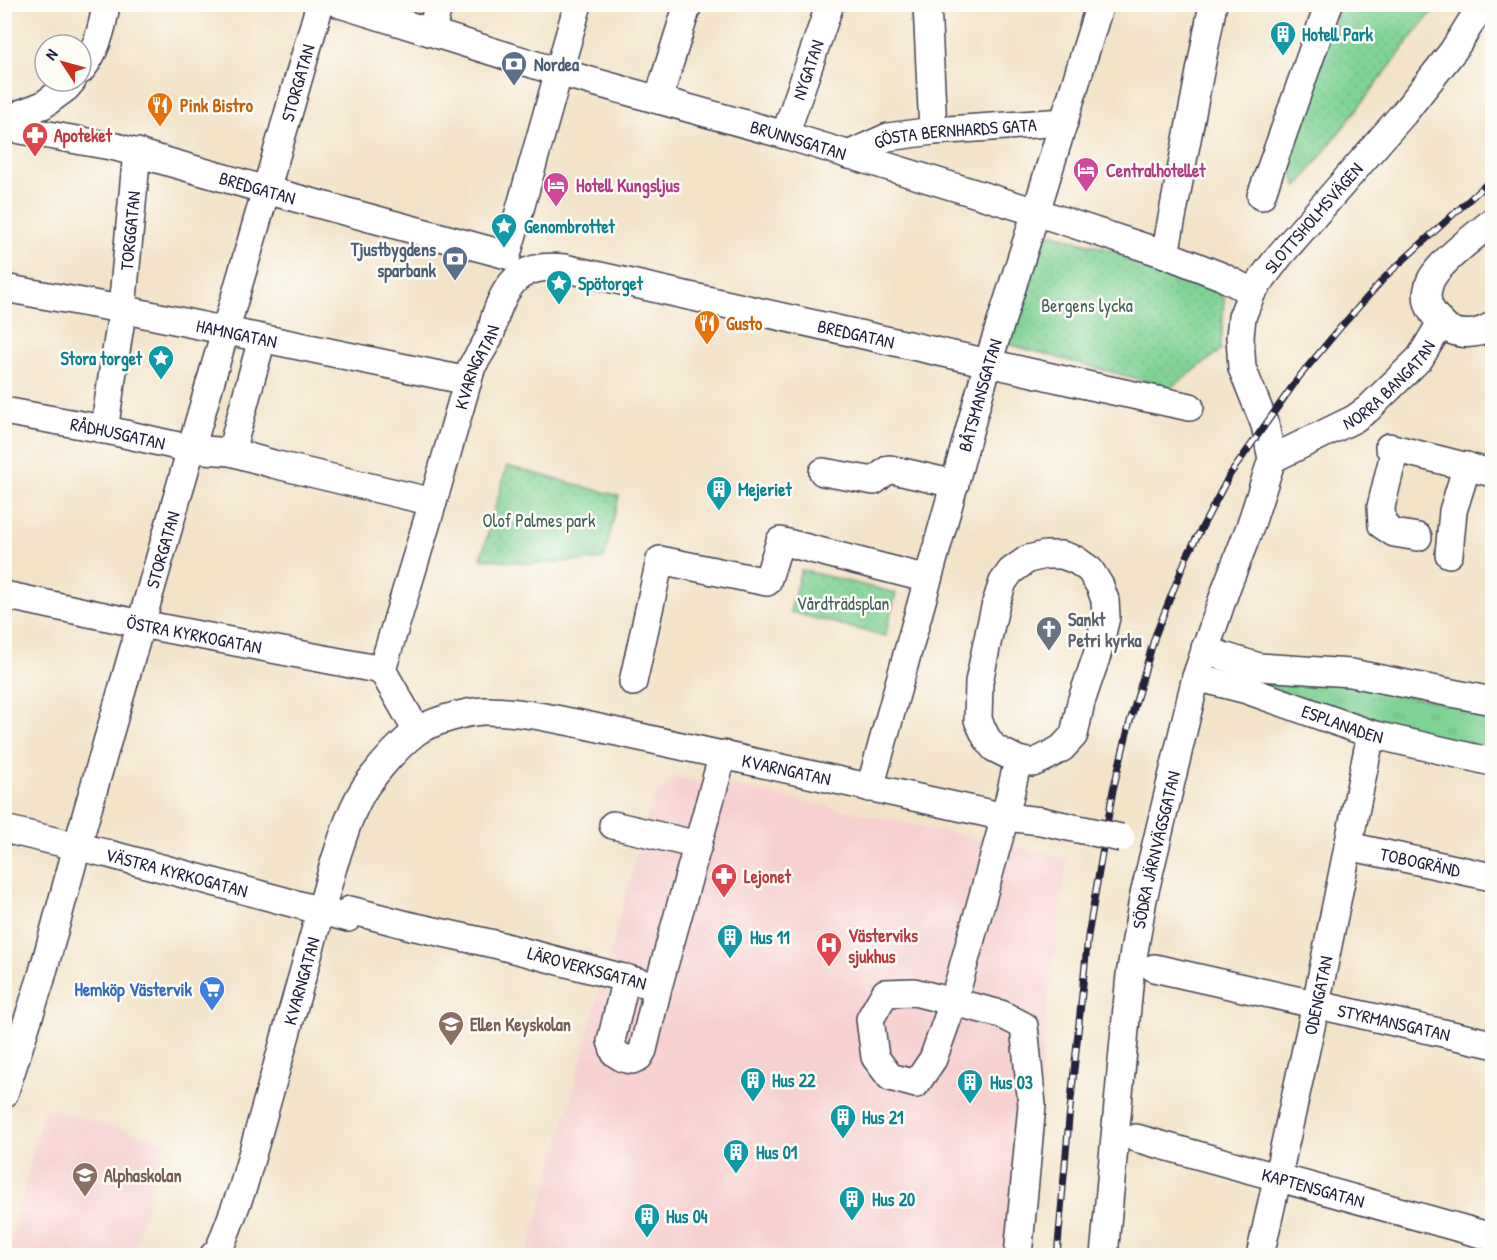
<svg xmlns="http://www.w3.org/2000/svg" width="1497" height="1260" viewBox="0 0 1497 1260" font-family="'Patrick Hand',sans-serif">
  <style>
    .built { fill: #f7d0d0 }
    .grass { fill: url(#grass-tufts); stroke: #507a68; stroke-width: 1.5 }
    .park { fill: url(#park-dots); stroke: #507a68; stroke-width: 1.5 }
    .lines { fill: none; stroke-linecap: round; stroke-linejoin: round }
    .minor-casing { stroke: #413f50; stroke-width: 30 }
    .minor { stroke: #fff; stroke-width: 27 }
    .rail-casing { stroke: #22223b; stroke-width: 7 }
    .rail { stroke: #fdfcf7; stroke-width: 4.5; stroke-dasharray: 14; stroke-linecap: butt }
    .minor-bridge-casing { stroke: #413f50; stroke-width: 30; stroke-linecap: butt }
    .minor-bridge { stroke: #fff; stroke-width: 27 }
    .labels { text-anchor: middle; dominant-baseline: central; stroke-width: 5; stroke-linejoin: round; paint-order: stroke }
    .culture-label { font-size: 18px; font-weight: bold; fill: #0d838f; stroke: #fdfcf7; text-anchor: start }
    .service-label { font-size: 18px; font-weight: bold; fill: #4e5e75; stroke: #fdfcf7; text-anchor: start }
    .street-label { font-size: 18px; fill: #22223b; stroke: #fdfcf7 }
    .food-label { font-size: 18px; font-weight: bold; fill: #c56008; stroke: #fdfcf7; text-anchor: start }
    .health-label { font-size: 18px; font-weight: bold; fill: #be3a42; stroke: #fdfcf7; text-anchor: start }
    .hotel-label { font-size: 18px; font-weight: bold; fill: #b23c85; stroke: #fdfcf7; text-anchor: start }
    .park-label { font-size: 18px; fill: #43605a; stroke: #fdfcf7 }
    .worship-label { font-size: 18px; font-weight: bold; fill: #5b616d; stroke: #fdfcf7; text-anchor: start }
    .shop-label { font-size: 18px; font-weight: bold; fill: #366cbe; stroke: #fdfcf7; text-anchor: end }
    .education-label { font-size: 18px; font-weight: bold; fill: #785e54; stroke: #fdfcf7; text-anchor: start }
  </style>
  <defs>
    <pattern id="grass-tufts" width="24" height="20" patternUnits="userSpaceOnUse" patternTransform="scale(1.5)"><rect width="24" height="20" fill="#7fd294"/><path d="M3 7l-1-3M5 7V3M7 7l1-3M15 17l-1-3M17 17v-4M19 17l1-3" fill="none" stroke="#6db480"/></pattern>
    <pattern id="park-dots" width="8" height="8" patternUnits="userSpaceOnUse" patternTransform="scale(1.5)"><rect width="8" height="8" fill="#7fd294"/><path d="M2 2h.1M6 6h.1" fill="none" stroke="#6db480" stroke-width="1.8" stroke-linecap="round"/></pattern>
  </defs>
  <rect width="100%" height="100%" fill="#fdfcf7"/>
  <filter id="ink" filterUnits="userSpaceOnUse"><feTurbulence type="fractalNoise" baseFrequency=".0167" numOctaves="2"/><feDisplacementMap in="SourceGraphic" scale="12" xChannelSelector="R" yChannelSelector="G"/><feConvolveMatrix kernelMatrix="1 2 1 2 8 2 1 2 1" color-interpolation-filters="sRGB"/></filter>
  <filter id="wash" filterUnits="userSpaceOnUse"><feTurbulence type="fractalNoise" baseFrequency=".008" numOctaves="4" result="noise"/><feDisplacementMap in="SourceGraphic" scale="24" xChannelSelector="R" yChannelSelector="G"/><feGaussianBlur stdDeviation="1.35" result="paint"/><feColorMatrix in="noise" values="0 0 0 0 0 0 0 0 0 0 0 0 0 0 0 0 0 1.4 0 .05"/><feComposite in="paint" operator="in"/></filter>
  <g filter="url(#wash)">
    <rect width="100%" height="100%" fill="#f3e3c8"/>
    <g class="built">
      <polygon points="676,777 732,786 1067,858 1045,1027 1028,1255 526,1256 556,1153 651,801"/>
      <polygon points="44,1108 164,1140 133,1255 7,1255"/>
    </g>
    <polygon class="grass" points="1248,674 1355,684 1492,714 1492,749 1345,716 1245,681"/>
    <g class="park">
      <path d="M1341,5H1437L1297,187C1294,176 1292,169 1283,161Z"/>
      <polygon points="1043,231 1162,265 1209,281 1224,299 1221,350 1171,388 1007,344"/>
      <polygon points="507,466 619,496 604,559 532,564 481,558"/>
      <polygon points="801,570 896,593 885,636 790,612"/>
    </g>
  </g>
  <g filter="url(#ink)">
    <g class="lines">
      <g class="minor-casing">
        <g id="minor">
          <path id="s1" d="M340,4L558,72L785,135L1036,212L1165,254L1221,276L1252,292"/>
          <polyline points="927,4 933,131"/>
          <polyline points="431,32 439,4"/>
          <path d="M81,70C96,52 103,27 106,4"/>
          <polyline points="658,100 688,4"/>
          <path id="s2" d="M4,127L116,147L266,190L507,255"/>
          <polyline points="4,129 22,113 43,105 66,88 72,81"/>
          <path id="s3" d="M785,135L830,4"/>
          <path id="s4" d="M848,155L888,137L933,131L1064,122"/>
          <polyline points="1261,196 1329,4"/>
          <path d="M1492,222C1477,234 1436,265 1430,282C1424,298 1428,309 1439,320C1442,324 1447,330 1453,331C1466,336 1481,333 1492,326"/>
          <polyline points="1165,254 1213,4"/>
          <polyline points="507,255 578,4"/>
          <path id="s5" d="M4,288L121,309L468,381"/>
          <path id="s6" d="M4,411L98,428L191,449L231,452L273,464L433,502"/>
          <path id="s7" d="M104,430L121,319L137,152"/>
          <polyline points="1389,447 1492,473"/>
          <polyline points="1395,449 1381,507 1382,525 1394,533 1418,537"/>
          <polyline points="231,452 262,339"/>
          <path id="s8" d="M1272,459L1354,419L1368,409L1420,358L1441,323"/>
          <polyline points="823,472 874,481 889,469 955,484"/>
          <polyline points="1449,554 1453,511 1467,466"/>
          <path id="s9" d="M4,595L141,624L382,670"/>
          <polyline points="1205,648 1223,656 1259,667 1351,673 1492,701"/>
          <path id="s10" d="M1196,677L1247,690L1371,734L1492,762"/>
          <polyline points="633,682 660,560 767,582 780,541 928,579"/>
          <path id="s11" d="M417,731L382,670L433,502L472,366C479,355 486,345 491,333C493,326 494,318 497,311C510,275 528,264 564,268L1100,388L1190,407"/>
          <polyline points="1018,760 1033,763 1046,757 1062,748 1074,735 1081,702 1097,655 1106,617 1105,600 1100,586 1090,570 1076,560 1062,555 1045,555 1028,559 1011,571 1003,582 996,603 990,629 979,682 978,720 986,737 994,748 1018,760 1005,817 953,1003 933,1059 916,1084 890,1077 875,1057 870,1019 885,993 914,992 1001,1014 1024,1026 1032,1105 1018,1256"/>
          <path id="s12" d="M870,788L988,363L1036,212L1100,4"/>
          <polyline points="613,825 698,845"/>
          <path id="s13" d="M4,829L105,853L348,918"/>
          <path id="s14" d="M1348,846L1492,877"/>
          <polyline points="350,910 411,926 494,944 643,983"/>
          <path id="s15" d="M1154,968L1492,1044"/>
          <polyline points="626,978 611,1041 615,1053 623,1058 632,1060 639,1057 643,1050 658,987 723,754"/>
          <path id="s16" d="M4,1094L41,979L77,847L191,449L320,4"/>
          <path id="s17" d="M1136,1138L1492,1237"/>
          <path id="s18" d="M213,1256L219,1250L243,1187L333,867C342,840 350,810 366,786C379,768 398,746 416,732C429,722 468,711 485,711C516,711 546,717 576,723L1005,817L1041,821"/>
          <path id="s19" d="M1104,1256L1130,975L1143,899L1196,677L1227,586L1250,527L1272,459L1265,425L1242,368L1240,337L1242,317L1252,292L1280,255L1404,113L1453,51L1473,19L1481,4"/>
          <path id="s20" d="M1260,1256L1316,1004L1371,734"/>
        </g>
      </g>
      <use href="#minor" class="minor"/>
      <g class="rail-casing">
        <polyline id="rail" points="1057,1256 1069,1119 1088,936 1113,790 1129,725 1155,636 1187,556 1229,476 1299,377 1339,329 1387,275 1492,179"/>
      </g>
      <use href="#rail" class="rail"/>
      <g class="minor-bridge-casing">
        <polyline id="minor-bridge" points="1041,821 1121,838"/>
      </g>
      <use href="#minor-bridge" class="minor-bridge"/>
    </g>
  </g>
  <defs>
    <g id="building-pin" transform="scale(1.35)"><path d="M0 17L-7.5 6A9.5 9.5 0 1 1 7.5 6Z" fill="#0f9aa8" stroke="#fdfcf7"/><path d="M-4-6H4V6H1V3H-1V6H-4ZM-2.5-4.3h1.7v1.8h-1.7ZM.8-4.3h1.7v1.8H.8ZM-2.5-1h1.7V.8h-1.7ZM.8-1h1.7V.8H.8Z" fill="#fff"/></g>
    <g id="bank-pin" transform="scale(1.35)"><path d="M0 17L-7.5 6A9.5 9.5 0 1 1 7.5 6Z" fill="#5c6f8a" stroke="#fdfcf7"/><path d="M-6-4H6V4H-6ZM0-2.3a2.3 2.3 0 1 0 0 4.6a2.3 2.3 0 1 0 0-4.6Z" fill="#fff"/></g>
    <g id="restaurant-pin" transform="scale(1.35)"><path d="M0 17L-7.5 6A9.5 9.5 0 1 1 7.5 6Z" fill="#e8710a" stroke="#fdfcf7"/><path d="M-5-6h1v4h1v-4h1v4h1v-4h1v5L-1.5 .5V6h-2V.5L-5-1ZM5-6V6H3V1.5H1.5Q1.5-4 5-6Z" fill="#fff"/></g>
    <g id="pharmacy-pin" transform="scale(1.35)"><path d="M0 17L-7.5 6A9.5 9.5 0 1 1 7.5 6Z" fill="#e0444e" stroke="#fdfcf7"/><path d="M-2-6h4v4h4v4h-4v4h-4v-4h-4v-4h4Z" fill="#fff"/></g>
    <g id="hotel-pin" transform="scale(1.35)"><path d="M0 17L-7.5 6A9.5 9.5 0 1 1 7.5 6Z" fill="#d1479c" stroke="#fdfcf7"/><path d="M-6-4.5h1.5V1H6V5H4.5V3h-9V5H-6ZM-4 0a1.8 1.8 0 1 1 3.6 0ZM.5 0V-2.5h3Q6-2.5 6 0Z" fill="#fff"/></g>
    <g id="sight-pin" transform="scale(1.35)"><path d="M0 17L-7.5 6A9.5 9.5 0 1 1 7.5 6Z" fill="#0f9aa8" stroke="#fdfcf7"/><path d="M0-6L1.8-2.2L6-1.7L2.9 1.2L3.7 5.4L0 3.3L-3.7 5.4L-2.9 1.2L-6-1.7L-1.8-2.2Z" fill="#fff"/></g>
    <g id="church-pin" transform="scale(1.35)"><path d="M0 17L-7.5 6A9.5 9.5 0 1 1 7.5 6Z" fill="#6b7280" stroke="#fdfcf7"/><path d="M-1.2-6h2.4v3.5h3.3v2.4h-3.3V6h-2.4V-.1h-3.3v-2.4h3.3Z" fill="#fff"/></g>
    <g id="hospital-pin" transform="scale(1.35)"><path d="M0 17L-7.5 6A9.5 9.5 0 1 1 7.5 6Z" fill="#e0444e" stroke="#fdfcf7"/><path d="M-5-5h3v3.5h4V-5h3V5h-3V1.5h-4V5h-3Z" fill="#fff"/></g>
    <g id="supermarket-pin" transform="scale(1.35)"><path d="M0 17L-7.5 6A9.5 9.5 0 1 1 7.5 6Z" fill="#3f7fe0" stroke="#fdfcf7"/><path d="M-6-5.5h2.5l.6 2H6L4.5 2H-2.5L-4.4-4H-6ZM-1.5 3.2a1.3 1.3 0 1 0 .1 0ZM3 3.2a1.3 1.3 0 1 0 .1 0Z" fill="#fff"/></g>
    <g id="school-pin" transform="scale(1.35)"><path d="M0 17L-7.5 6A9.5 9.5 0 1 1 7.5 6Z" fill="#8d6e63" stroke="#fdfcf7"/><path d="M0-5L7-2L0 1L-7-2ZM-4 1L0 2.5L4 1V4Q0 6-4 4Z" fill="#fff"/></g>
  </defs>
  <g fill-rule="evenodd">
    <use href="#building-pin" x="1283" y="34"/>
    <use href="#bank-pin" x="514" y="64"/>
    <use href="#restaurant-pin" x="160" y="105"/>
    <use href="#pharmacy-pin" x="35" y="135"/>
    <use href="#hotel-pin" x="1086" y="170"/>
    <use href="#hotel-pin" x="556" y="185"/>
    <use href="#sight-pin" x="504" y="226"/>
    <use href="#bank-pin" x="455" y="259"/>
    <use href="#sight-pin" x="559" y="283"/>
    <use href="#restaurant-pin" x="707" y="323"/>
    <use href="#sight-pin" x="161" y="358"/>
    <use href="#building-pin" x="719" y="489"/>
    <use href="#church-pin" x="1049" y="629"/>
    <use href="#pharmacy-pin" x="724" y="876"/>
    <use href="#building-pin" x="730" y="937"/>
    <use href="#hospital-pin" x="829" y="945"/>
    <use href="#supermarket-pin" x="212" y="989"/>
    <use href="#school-pin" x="451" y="1024"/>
    <use href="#building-pin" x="753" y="1080"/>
    <use href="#building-pin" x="970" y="1082"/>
    <use href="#building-pin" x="843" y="1117"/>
    <use href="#building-pin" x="736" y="1152"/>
    <use href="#school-pin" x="85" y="1175"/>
    <use href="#building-pin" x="852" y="1199"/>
    <use href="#building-pin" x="647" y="1216"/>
  </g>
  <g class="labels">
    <g class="culture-label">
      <text x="1302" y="34">Hotell Park</text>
      <text x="524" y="226">Genombrottet</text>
      <text x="578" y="283">Spötorget</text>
      <text x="142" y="358" text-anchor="end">Stora torget</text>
      <text x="738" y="489">Mejeriet</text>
      <text x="750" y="937">Hus 11</text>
      <text x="772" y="1080">Hus 22</text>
      <text x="990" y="1082">Hus 03</text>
      <text x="862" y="1117">Hus 21</text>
      <text x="756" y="1152">Hus 01</text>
      <text x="872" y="1199">Hus 20</text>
      <text x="666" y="1216">Hus 04</text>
    </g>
    <g class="service-label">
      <text x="534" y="64">Nordea</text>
      <text x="436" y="249" text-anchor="end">Tjustbygdens<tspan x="436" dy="21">sparbank</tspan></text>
    </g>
    <g class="street-label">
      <text stroke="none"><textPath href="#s3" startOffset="69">NYGATAN</textPath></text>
      <text stroke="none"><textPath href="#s16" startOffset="1053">STORGATAN</textPath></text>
      <text stroke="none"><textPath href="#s4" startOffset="111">GÖSTA BERNHARDS GATA</textPath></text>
      <text stroke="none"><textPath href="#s1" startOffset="478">BRUNNSGATAN</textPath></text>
      <text stroke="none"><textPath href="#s2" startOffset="261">BREDGATAN</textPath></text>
      <text stroke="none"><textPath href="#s19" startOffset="1089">SLOTTSHOLMSVÄGEN</textPath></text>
      <text stroke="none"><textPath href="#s7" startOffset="201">TORGGATAN</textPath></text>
      <text stroke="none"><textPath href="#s11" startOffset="836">BREDGATAN</textPath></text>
      <text stroke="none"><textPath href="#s5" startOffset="237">HAMNGATAN</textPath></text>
      <text stroke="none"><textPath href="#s11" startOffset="388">KVARNGATAN</textPath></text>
      <text stroke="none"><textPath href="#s8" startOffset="140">NORRA BANGATAN</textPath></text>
      <text stroke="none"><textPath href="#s12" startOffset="408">BÅTSMANSGATAN</textPath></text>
      <text stroke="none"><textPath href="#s6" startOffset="116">RÅDHUSGATAN</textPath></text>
      <text stroke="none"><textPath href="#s16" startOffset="567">STORGATAN</textPath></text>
      <text stroke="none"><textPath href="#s9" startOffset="194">ÖSTRA KYRKOGATAN</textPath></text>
      <text stroke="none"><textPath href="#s10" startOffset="154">ESPLANADEN</textPath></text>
      <text stroke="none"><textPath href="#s18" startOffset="950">KVARNGATAN</textPath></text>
      <text stroke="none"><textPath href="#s19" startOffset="410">SÖDRA JÄRNVÄGSGATAN</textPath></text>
      <text stroke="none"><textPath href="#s14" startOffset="74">TOBOGRÄND</textPath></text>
      <text stroke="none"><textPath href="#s13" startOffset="178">VÄSTRA KYRKOGATAN</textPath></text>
      <text transform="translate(587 968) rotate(15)">LÄROVERKSGATAN</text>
      <text stroke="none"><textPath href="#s18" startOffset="290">KVARNGATAN</textPath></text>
      <text stroke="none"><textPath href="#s20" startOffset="267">ODENGATAN</textPath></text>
      <text stroke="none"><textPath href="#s15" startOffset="246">STYRMANSGATAN</textPath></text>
      <text stroke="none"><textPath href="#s17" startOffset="184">KAPTENSGATAN</textPath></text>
    </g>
    <g class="food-label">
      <text x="180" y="105">Pink Bistro</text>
      <text x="726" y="323">Gusto</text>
    </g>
    <g class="health-label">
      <text x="54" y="135">Apoteket</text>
      <text x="744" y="876">Lejonet</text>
      <text x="848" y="935">Västerviks<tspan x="848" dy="21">sjukhus</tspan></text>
    </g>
    <g class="hotel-label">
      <text x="1106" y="170">Centralhotellet</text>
      <text x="576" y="185">Hotell Kungsljus</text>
    </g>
    <g class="park-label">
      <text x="1087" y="305">Bergens lycka</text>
      <text x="539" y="520">Olof Palmes park</text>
      <text x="843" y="603">Vårdträdsplan</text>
    </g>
    <g class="worship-label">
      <text x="1068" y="619">Sankt<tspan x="1068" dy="21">Petri kyrka</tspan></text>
    </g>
    <g class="shop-label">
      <text x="192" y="989">Hemköp Västervik</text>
    </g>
    <g class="education-label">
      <text x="470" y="1024">Ellen Keyskolan</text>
      <text x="104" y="1175">Alphaskolan</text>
    </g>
  </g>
  <rect width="1497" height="1260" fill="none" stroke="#fdfcf7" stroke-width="24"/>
  <g transform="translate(63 63) rotate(306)"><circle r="28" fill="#fdfcf7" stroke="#a5a5ac" stroke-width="1.5"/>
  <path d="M0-4.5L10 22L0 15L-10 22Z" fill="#c8321e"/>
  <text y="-9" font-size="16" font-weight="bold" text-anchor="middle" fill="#22223b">N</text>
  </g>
</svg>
